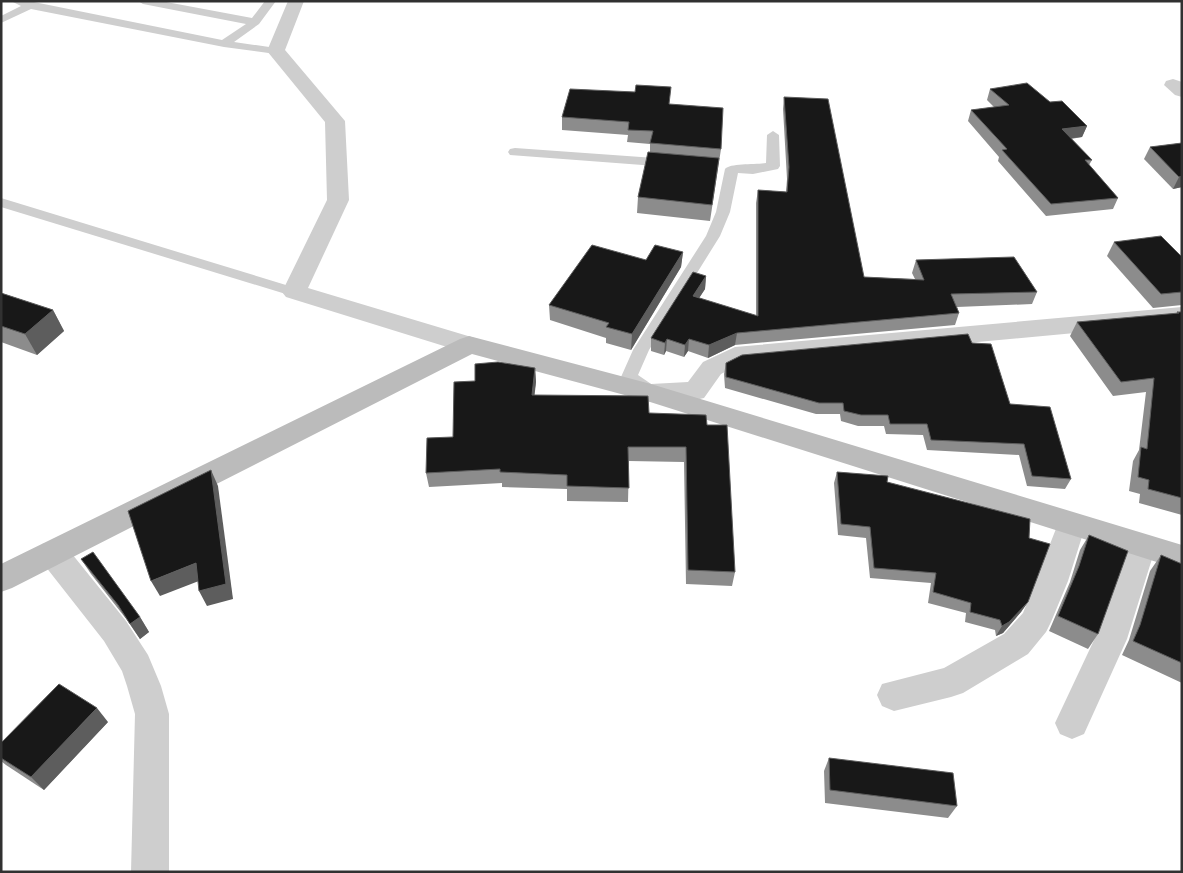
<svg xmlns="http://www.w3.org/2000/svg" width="1183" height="873" viewBox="0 0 1183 873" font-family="Cabin,sans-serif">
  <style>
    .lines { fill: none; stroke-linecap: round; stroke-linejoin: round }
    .lane { fill: #cecece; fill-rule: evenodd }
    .street { fill: #cecece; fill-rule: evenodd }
    .secondary { fill: #bbb; fill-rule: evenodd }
    .wall { fill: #8c8c8c }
    .shaded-wall { fill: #5d5d5d }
    .building { fill: #181818; stroke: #5d5d5d }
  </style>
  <rect width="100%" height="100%" fill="#fff"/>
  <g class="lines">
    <g class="lane">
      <polygon points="11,1 29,1 222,40 246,24 143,4 138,1 161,1 252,18 265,1 276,1 259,24 234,42 276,48 282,51 276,54 224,47 31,9 1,23 1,16 21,6"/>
      <path d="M773,131L779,135L780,166L778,169L753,174L738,173L730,212L720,236L649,350L638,375L657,388L659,392L657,396C645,400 627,387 621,377L633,350L706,236L716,212L725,169C730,163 756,165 766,163L767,135Z"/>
      <polygon points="515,148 669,159 676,163 669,167 510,155 508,152 510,149"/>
      <polygon points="1,198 299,289 302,292 299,295 289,295 1,207"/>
    </g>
    <g class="street">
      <polygon points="288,1 304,1 285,50 345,121 349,200 308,288 478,339 482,345 478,351 469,354 460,351 286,297 282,292 327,200 325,122 267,51"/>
      <polygon points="1173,79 1182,82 1182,97 1175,95 1164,85 1166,81"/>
      <polygon points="1182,307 1182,323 740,364 721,374 704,398 695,400 651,402 642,400 638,393 642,386 651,384 688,382 703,362 735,347"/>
      <polygon points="1071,512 1081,516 1086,524 1068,581 1051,622 1046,632 1028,654 963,693 951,697 894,711 882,706 877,695 882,684 944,668 1004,634 1023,613 1061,516"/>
      <polygon points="1141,534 1152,537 1156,546 1127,639 1084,734 1072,739 1060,734 1055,723 1095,638 1126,546 1130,537"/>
      <polygon points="53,541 64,544 126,621 148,655 161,686 169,714 169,872 131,872 135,714 127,686 122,671 104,641 42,562 38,553 42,544"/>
    </g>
    <polygon class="secondary" points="469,336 651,384 1182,545 1182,570 647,401 472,354 12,588 1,592 1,564 460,339"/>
  </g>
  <g class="wall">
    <polygon points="990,89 1050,102 1087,126 1082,137 1071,139 1092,160 1089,165 1118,198 1113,209 1046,216 998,161 999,157 968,121 971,110 994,107 987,100"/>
    <polygon points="784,97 864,277 915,279 912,273 916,260 1037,292 1032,304 957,307 959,313 955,325 735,345 708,358 688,351 684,357 666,351 664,355 651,351 651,338 706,276 705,289 699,298 756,316 756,203 758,190 786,192 787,179 783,109"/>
    <polygon points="670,104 721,149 710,221 637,213 638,197 650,152 650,144 627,142 628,135 562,130 562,117"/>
    <polygon points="1182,143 1182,187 1173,189 1144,159 1150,147"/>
    <polygon points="1114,242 1182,257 1182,305 1153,308 1107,256"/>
    <polygon points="683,252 681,267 631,350 606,343 606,338 550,320 549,305 646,260"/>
    <polygon points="1,293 53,310 64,331 37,355 1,342"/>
    <polygon points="1177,312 1182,312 1182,515 1139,503 1140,494 1129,491 1133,461 1139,450 1146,392 1113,396 1070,336 1077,322 1176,314"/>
    <polygon points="972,343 1010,404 1071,479 1065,489 1027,486 1019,455 927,450 923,435 886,434 884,426 858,426 841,421 840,414 816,414 725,388 724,374 726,363"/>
    <polygon points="535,368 536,382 534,395 649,413 707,425 735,572 732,586 686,584 684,462 629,461 628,502 567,501 567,489 502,487 502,483 429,487 426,473 453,437 475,381"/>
    <polygon points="837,472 887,482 1029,538 1028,602 1021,612 1003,633 996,636 995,630 965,622 966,613 928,603 931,583 870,578 866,538 838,535 834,483"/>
    <polygon points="1089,535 1098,634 1088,649 1049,631 1070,582 1080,550"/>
    <polygon points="1161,555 1182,564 1182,683 1122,655 1129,640 1150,571"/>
    <polygon points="81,559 140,617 149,632 140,639 127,620 91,574"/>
    <polygon points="108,722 44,790 6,765 1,761 1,743"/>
    <polygon points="829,758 957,806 948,818 825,803 824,771"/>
  </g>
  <g class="shaded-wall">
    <polygon points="1087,126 1082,137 1057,140 1062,129"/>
    <polygon points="1182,176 1182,187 1173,189 1179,177"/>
    <polygon points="683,252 681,267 631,350 632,334"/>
    <polygon points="706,276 705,289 692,309 693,296"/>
    <polygon points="53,310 64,331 37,355 25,334"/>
    <polygon points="737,333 735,345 708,358 709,345"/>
    <polygon points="667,339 666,351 664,355 665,343"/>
    <polygon points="689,339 688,351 684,357 685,345"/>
    <polygon points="535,368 536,382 533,409 532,395"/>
    <polygon points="211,470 218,486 233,599 207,606 199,591"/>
    <polygon points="196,563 204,579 160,596 151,581"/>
    <polygon points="1028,602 1021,612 1003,633 996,636 1002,626"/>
    <polygon points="140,617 149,632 140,639 130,624"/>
    <polygon points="97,708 108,722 44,790 31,777"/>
  </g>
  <g class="building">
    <polygon points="1027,83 1050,102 1062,101 1087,126 1062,129 1092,160 1085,160 1118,198 1051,204 1002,150 1007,149 971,110 1009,105 990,89"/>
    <polygon points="636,85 671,87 669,104 723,108 721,149 650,143 653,131 628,130 629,122 562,117 570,89 635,92"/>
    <polygon points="784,97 828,99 864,277 924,280 916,260 1014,257 1037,292 951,294 959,313 737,333 709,345 689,339 685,345 667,339 665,343 651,338 693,272 706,276 693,296 758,316 758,190 787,192 789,167"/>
    <polygon points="1182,143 1182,176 1179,177 1150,147"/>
    <polygon points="648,152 719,158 712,205 638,197"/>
    <polygon points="1161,236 1182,257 1182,292 1161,294 1114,242"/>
    <polygon points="592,245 646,260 655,245 683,252 632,334 606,327 609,323 549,305"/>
    <polygon points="1,293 53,310 25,334 1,326"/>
    <polygon points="1177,312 1182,312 1182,498 1148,489 1149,480 1138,477 1141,447 1147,449 1154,378 1121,382 1077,322 1179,313"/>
    <polygon points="968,334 972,343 991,344 1010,404 1050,407 1071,479 1032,476 1024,444 931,440 927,424 890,424 888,415 861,415 844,411 843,403 819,403 726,377 726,363 742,355"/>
    <polygon points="498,362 535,368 532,395 648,396 649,413 706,415 707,425 727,425 735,572 688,570 686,447 628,447 629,488 567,486 567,475 500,472 500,469 426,473 427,438 453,437 454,382 475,381 475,364"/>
    <polygon points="211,470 226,584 199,591 196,563 151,581 128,511"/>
    <polygon points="837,472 888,476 887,482 1030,519 1029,538 1050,544 1028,602 1009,622 1002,626 1000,620 970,612 971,603 933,592 936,573 874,568 870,527 841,524"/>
    <polygon points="1089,535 1128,551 1098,634 1058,616 1079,566"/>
    <polygon points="93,552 140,617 130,624 118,605 81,559"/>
    <polygon points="1161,555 1182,564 1182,663 1133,641 1140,625"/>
    <polygon points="59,684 97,708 31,777 1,758 1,743"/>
    <polygon points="829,758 953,773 957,806 830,790"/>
  </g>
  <rect width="1183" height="873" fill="none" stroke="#313131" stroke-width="5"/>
</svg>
